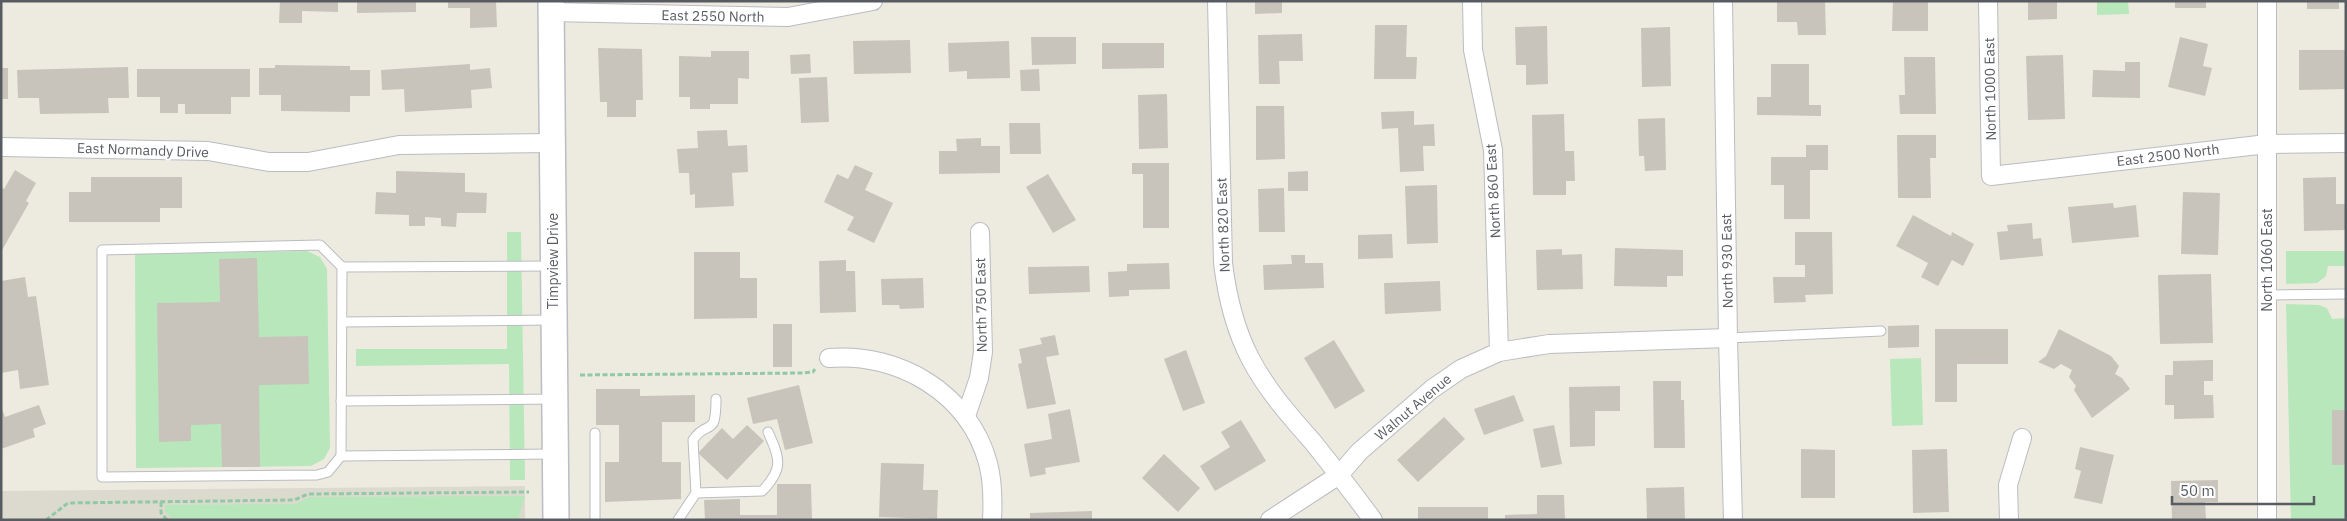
<svg xmlns="http://www.w3.org/2000/svg" width="2347" height="521" viewBox="0 0 2347 521" font-family="'IBM Plex Sans',sans-serif">
  <style>
    .education { fill: #dcdace }
    .green { fill: #b8e7bc }
    .building { fill: #c8c4bc }
    .lines { fill: none; stroke-linecap: round; stroke-linejoin: round }
    .lane-casing { stroke: #babcc2; stroke-width: 11 }
    .street-casing { stroke: #babcc2; stroke-width: 20 }
    .secondary-casing { stroke: #babdc5; stroke-width: 28 }
    .path { stroke: #91c8a5; stroke-width: 3; stroke-dasharray: 5 2.5; stroke-linecap: butt }
    .lane { stroke: #fff; stroke-width: 9 }
    .street { stroke: #fff; stroke-width: 18 }
    .secondary { stroke: #fff; stroke-width: 25 }
    .labels { text-anchor: middle; dominant-baseline: central; stroke-width: 4; stroke-linejoin: round; paint-order: stroke }
    .street-label { font-size: 14px; fill: #585c62; stroke: #fff }
  </style>
  <rect width="100%" height="100%" fill="#edebdf"/>
  <polygon class="education" points="525,486 525,520 1,520 1,491"/>
  <g class="green">
    <polygon points="2097,1 2128,1 2129,14 2097,15"/>
    <polygon points="507,232 521,232 525,480 510,480 509,364 356,366 356,349 507,349"/>
    <polygon points="307,251 320,257 327,269 330,448 324,459 311,466 136,468 135,254"/>
    <polygon points="2286,251 2346,251 2346,266 2328,266 2326,276 2317,283 2286,284"/>
    <polygon points="2286,304 2319,305 2327,308 2332,319 2346,318 2346,410 2332,410 2332,465 2346,465 2346,520 2291,520"/>
    <polygon points="1921,358 1923,425 1892,426 1890,359"/>
    <polygon points="525,496 518,520 172,520 165,511 165,505 296,504 309,497"/>
  </g>
  <g class="building">
    <polygon points="280,1 338,1 338,12 302,11 302,23 279,23"/>
    <polygon points="357,1 416,1 416,12 357,13"/>
    <polygon points="448,1 496,1 497,27 470,28 470,8 448,8"/>
    <polygon points="1255,1 1282,1 1282,13 1255,14"/>
    <polygon points="1825,1 1826,35 1798,35 1797,22 1777,22 1777,2"/>
    <polygon points="1893,1 1928,1 1928,31 1892,31"/>
    <polygon points="2028,1 2057,1 2057,19 2028,20"/>
    <rect x="2175" y="1" width="31" height="7"/>
    <rect x="2307" y="1" width="32" height="8"/>
    <polygon points="1375,25 1407,25 1406,57 1417,57 1416,79 1374,79"/>
    <polygon points="1547,26 1548,84 1526,85 1526,65 1516,65 1515,27"/>
    <polygon points="1670,27 1671,86 1642,87 1641,28"/>
    <polygon points="1302,34 1303,61 1279,61 1280,84 1259,84 1258,35"/>
    <polygon points="1031,37 1076,37 1076,64 1032,65"/>
    <polygon points="2180,37 2208,44 2203,66 2212,68 2205,96 2168,87"/>
    <polygon points="910,40 911,73 854,74 853,41"/>
    <polygon points="1009,41 1010,78 967,79 967,71 949,72 948,43"/>
    <polygon points="1102,43 1164,43 1164,68 1102,69"/>
    <polygon points="598,48 642,49 643,100 636,100 636,117 607,117 607,102 600,102"/>
    <polygon points="2299,50 2346,50 2346,89 2299,90"/>
    <polygon points="711,51 749,51 749,79 738,78 738,104 710,104 710,109 690,109 690,97 679,97 679,56 711,57"/>
    <polygon points="810,54 811,73 791,74 790,55"/>
    <polygon points="2063,55 2065,119 2028,120 2026,56"/>
    <polygon points="1904,57 1935,57 1936,114 1900,114 1899,95 1905,95"/>
    <polygon points="2125,62 2140,62 2140,98 2092,97 2093,70 2125,71"/>
    <polygon points="470,64 470,70 490,68 492,88 471,90 472,108 405,112 404,89 382,90 381,70"/>
    <polygon points="1771,64 1809,64 1809,105 1821,105 1821,116 1757,115 1757,97 1771,97"/>
    <polygon points="275,65 350,66 350,70 370,70 370,96 350,96 350,112 281,111 281,95 259,95 259,68 275,68"/>
    <polygon points="128,67 129,98 108,98 109,113 40,114 39,98 18,98 17,70"/>
    <rect x="1" y="68" width="7" height="31"/>
    <polygon points="137,69 250,69 250,97 231,97 231,114 185,114 185,104 178,104 178,113 160,113 160,97 137,97"/>
    <polygon points="1039,69 1040,91 1021,91 1020,70"/>
    <polygon points="827,77 829,122 801,123 799,78"/>
    <polygon points="1167,94 1168,148 1139,149 1138,95"/>
    <polygon points="1256,106 1284,106 1285,159 1256,160"/>
    <polygon points="1414,111 1414,125 1434,124 1435,146 1423,146 1424,171 1400,172 1398,128 1382,129 1381,112"/>
    <polygon points="1564,114 1565,151 1574,151 1575,181 1566,181 1566,195 1533,195 1532,115"/>
    <polygon points="1665,118 1666,170 1645,171 1644,156 1639,156 1638,119"/>
    <polygon points="1009,123 1040,123 1041,154 1010,154"/>
    <polygon points="727,130 728,146 747,145 748,172 732,173 734,206 695,208 695,194 690,195 689,173 679,173 677,149 698,148 697,131"/>
    <polygon points="1897,135 1936,135 1936,158 1930,158 1931,198 1898,198"/>
    <polygon points="981,138 981,146 1000,146 1000,173 939,174 939,151 957,151 956,139"/>
    <polygon points="1806,145 1828,145 1828,170 1810,170 1810,219 1784,219 1784,185 1771,185 1771,157 1806,157"/>
    <polygon points="1132,163 1169,163 1169,228 1143,228 1143,174 1132,174"/>
    <polygon points="855,165 873,173 865,190 893,203 874,243 847,230 854,217 824,202 837,174 848,179"/>
    <polygon points="15,170 36,183 26,201 29,203 1,252 1,187 4,189"/>
    <polygon points="396,171 465,173 465,192 487,193 486,213 457,213 456,227 441,226 441,218 425,217 425,226 409,226 409,215 375,214 376,192 396,193"/>
    <polygon points="1308,171 1308,191 1288,191 1288,172"/>
    <polygon points="1048,174 1076,220 1053,233 1026,187"/>
    <polygon points="91,177 182,177 182,208 160,208 160,222 69,222 69,192 91,192"/>
    <polygon points="2336,177 2336,204 2345,204 2346,230 2304,231 2303,178"/>
    <polygon points="1437,185 1438,243 1407,244 1405,186"/>
    <polygon points="1284,188 1285,232 1259,232 1258,189"/>
    <polygon points="2183,192 2220,193 2218,255 2181,254"/>
    <polygon points="2113,203 2114,208 2136,205 2139,237 2072,243 2068,207"/>
    <polygon points="1913,215 1951,236 1952,232 1974,244 1963,266 1952,260 1938,286 1921,277 1928,263 1896,246"/>
    <polygon points="2032,223 2033,239 2041,238 2043,256 2000,260 1997,232 2008,231 2007,225"/>
    <polygon points="1795,232 1832,232 1833,294 1805,295 1806,302 1774,303 1773,277 1805,277 1805,265 1795,265"/>
    <polygon points="1392,234 1393,258 1358,259 1358,235"/>
    <polygon points="1615,248 1683,250 1683,276 1667,276 1667,287 1614,286"/>
    <polygon points="1562,249 1562,255 1582,254 1583,289 1537,290 1536,250"/>
    <polygon points="694,252 740,252 740,278 757,278 757,318 694,319"/>
    <polygon points="1291,255 1305,255 1305,263 1323,263 1324,288 1264,290 1263,265 1292,264"/>
    <polygon points="257,258 259,337 308,336 309,384 259,385 260,467 222,467 221,424 191,425 191,441 159,442 157,303 220,302 219,259"/>
    <polygon points="846,260 846,271 855,271 856,312 820,313 819,261"/>
    <polygon points="1169,263 1170,289 1129,290 1129,296 1109,297 1108,272 1127,271 1127,264"/>
    <polygon points="1089,266 1090,292 1029,294 1028,267"/>
    <polygon points="2211,274 2213,343 2160,344 2158,275"/>
    <polygon points="25,277 28,297 36,296 49,385 20,389 18,370 1,373 1,281"/>
    <polygon points="923,278 924,308 900,309 899,305 882,305 881,279"/>
    <polygon points="1440,281 1441,311 1385,314 1384,283"/>
    <rect x="773" y="324" width="19" height="43"/>
    <polygon points="1919,325 1919,347 1888,348 1888,326"/>
    <polygon points="1935,329 2008,329 2008,364 1957,364 1957,402 1935,402"/>
    <polygon points="2059,329 2111,356 2119,366 2115,374 2122,378 2130,389 2092,418 2074,390 2076,386 2069,377 2072,370 2061,364 2054,369 2038,362 2046,356"/>
    <polygon points="1055,335 1059,355 1046,357 1056,404 1027,409 1018,364 1022,363 1019,349 1042,344 1040,338"/>
    <polygon points="1334,340 1365,391 1335,409 1304,358"/>
    <polygon points="1186,350 1205,403 1183,411 1164,359"/>
    <polygon points="2213,360 2213,381 2204,381 2204,395 2213,395 2214,418 2174,419 2174,405 2165,405 2165,375 2173,375 2173,361"/>
    <polygon points="1653,381 1681,381 1681,400 1684,400 1685,448 1654,448"/>
    <polygon points="799,385 813,443 785,450 777,419 753,424 747,398"/>
    <polygon points="1620,386 1620,411 1595,411 1595,446 1570,447 1569,387"/>
    <polygon points="596,389 640,389 640,396 695,395 695,422 662,422 662,462 681,462 681,499 605,502 605,462 619,462 619,425 596,425"/>
    <polygon points="1514,395 1524,421 1484,435 1474,409"/>
    <polygon points="39,405 46,424 33,429 35,437 1,449 1,406 5,417"/>
    <polygon points="1070,409 1080,462 1045,468 1046,474 1030,477 1024,444 1052,439 1048,414"/>
    <rect x="2332" y="410" width="14" height="55"/>
    <polygon points="1444,417 1465,439 1418,482 1397,460"/>
    <polygon points="1241,420 1266,461 1215,491 1200,466 1230,447 1221,432"/>
    <polygon points="747,425 764,441 727,480 698,453 722,428 733,439"/>
    <polygon points="1554,425 1562,464 1541,468 1533,429"/>
    <polygon points="2080,447 2114,455 2102,504 2074,498 2081,471 2075,469"/>
    <polygon points="1801,449 1835,450 1835,498 1801,498"/>
    <polygon points="1947,449 1949,512 1913,513 1912,450"/>
    <polygon points="1164,454 1200,488 1178,512 1142,478"/>
    <polygon points="881,463 924,464 923,490 938,490 937,519 879,517"/>
    <polygon points="2218,480 2218,502 2205,502 2206,520 2172,520 2171,481"/>
    <polygon points="777,484 811,484 812,520 705,520 704,500 740,499 740,515 777,515"/>
    <polygon points="1684,487 1685,520 1647,520 1646,488"/>
    <polygon points="1537,495 1564,495 1565,520 1505,520 1505,515 1537,514"/>
    <rect x="1418" y="507" width="70" height="13"/>
    <polygon points="1092,511 1092,520 1030,520 1030,513"/>
  </g>
  <g class="lines">
    <g class="lane-casing">
      <g id="lane">
        <polyline points="551,266 342,267 341,456 554,454"/>
        <polyline points="2267,295 2346,294"/>
        <polyline points="342,322 551,320"/>
        <polyline points="1728,338 1881,331"/>
        <polyline points="341,401 555,399"/>
        <polyline points="595,433 595,520"/>
        <polyline points="341,456 328,472 317,475 102,477 102,250 320,245 342,267"/>
        <path d="M696,493L762,491C784,469 780,458 768,432"/>
        <path d="M678,520L696,493L693,440C707,418 716,440 716,399"/>
      </g>
    </g>
    <g class="street-casing">
      <g id="street">
        <path d="M1217,1L1223,263C1227,296 1235,329 1250,358C1266,389 1289,415 1312,441C1333,467 1353,493 1373,520"/>
        <polyline points="1472,1 1473,50 1493,150 1499,352"/>
        <polyline points="1723,1 1728,338 1733,520"/>
        <polyline points="1988,1 1991,176 2267,144 2346,143"/>
        <polyline points="2267,1 2267,520"/>
        <polyline points="551,12 788,17 873,1"/>
        <polyline points="1,147 208,151 269,162 308,162 399,145 552,143"/>
        <path d="M829,358C898,352 969,393 988,463C993,482 993,501 992,520"/>
        <polyline points="966,416 979,378 983,352 980,232"/>
        <polyline points="1270,520 1339,475 1360,451 1432,389 1461,369 1499,352 1549,344 1728,338"/>
        <polyline points="2009,520 2008,485 2022,438"/>
      </g>
    </g>
    <g class="secondary-casing">
      <polyline id="secondary" points="551,1 556,520"/>
    </g>
    <g class="path">
      <polyline points="580,375 803,373 813,372 815,369"/>
      <polyline points="161,502 161,513 167,520"/>
      <polyline points="46,520 68,503 294,500 308,494 529,492"/>
    </g>
    <use href="#lane" class="lane"/>
    <use href="#street" class="street"/>
    <use href="#secondary" class="secondary"/>
  </g>
  <g class="labels">
    <g class="street-label">
      <text transform="translate(713 16) rotate(1)">East 2550 North</text>
      <text transform="translate(1990 89) rotate(-91)">North 1000 East</text>
      <text transform="translate(143 150) rotate(2)">East Normandy Drive</text>
      <text transform="translate(2168 155) rotate(-7)">East 2500 North</text>
      <text transform="translate(1493 191) rotate(-93)">North 860 East</text>
      <text transform="translate(1223 225) rotate(-92)">North 820 East</text>
      <text transform="translate(2267 260) rotate(-90)">North 1060 East</text>
      <text transform="translate(553 261) rotate(-90)">Timpview Drive</text>
      <text transform="translate(1727 261) rotate(-91)">North 930 East</text>
      <text transform="translate(981 305) rotate(-91)">North 750 East</text>
      <text transform="translate(1413 407) rotate(-40)">Walnut Avenue</text>
    </g>
  </g>
  <rect width="2347" height="521" fill="none" stroke="#585c62" stroke-width="5"/>
  <path d="M2172 496v8h142v-8" fill="none" stroke="#585c62" stroke-width="2.5"/>
  <text x="2180" y="496" font-size="15" fill="#585c62" stroke="#ffffff" stroke-width="4" paint-order="stroke">50 m</text>
</svg>
